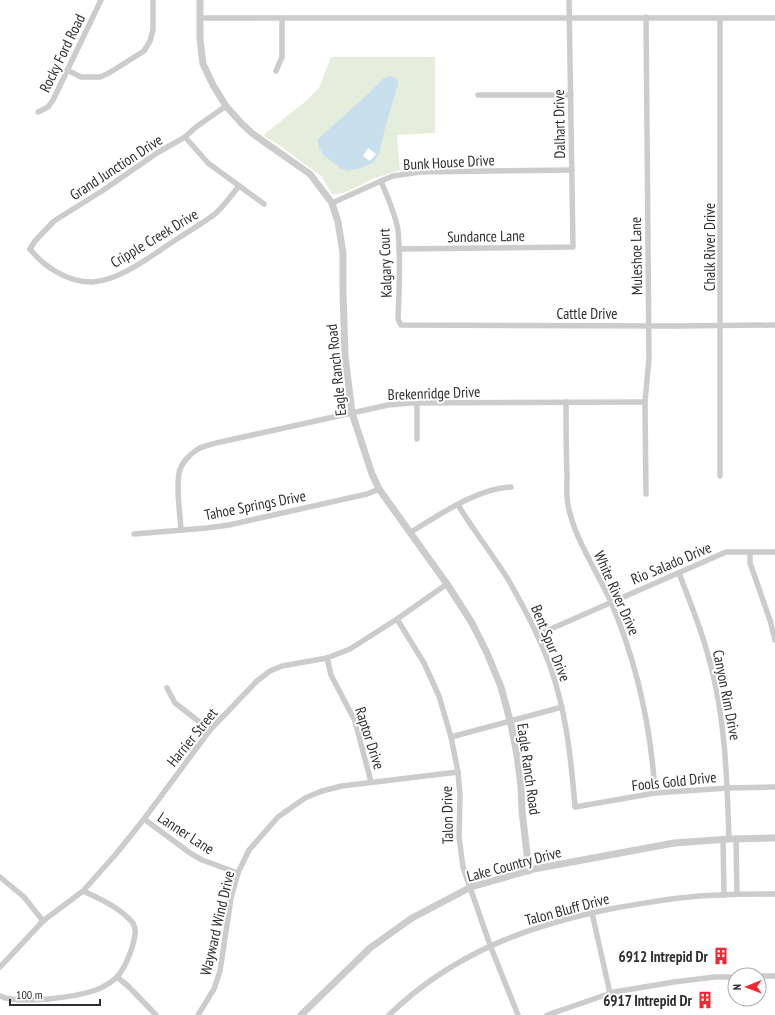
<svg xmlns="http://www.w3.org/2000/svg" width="775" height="1015" viewBox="0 0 775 1015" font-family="'PT Sans Narrow',sans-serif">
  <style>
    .green { fill: #e5eddc }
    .water { fill: #c8dfee }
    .pier { fill: #fff }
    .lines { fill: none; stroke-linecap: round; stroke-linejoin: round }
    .minor { stroke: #ccc; stroke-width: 5.5 }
    .tertiary { stroke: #ccc; stroke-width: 7 }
    .labels { text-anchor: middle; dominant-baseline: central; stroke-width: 4; stroke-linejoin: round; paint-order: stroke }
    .street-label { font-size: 15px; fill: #2f2f2f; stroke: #fff }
    .poi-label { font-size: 15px; font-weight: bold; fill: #2f2f2f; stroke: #fff; text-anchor: end }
  </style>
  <rect width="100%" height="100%" fill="#fff"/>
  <path class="green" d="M331,57H435V133L397,135L400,170C392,173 383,175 375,178C363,182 345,196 332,194L322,177L279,145L264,136L267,132L305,102L319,88Z"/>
  <polygon class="water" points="389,76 396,78 398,81 398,84 385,128 379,154 376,159 370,164 360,168 348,171 342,169 323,155 318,145 318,139 368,94 384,78"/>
  <polygon class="pier" points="368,148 376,154 370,161 363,156"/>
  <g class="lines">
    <g class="minor">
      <polyline points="646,17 649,358 645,402 646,494"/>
      <polyline points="200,18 775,18"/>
      <polyline points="720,18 720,476"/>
      <polyline points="67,70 81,77 100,77 109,73 144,51 150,41 153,30 153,0"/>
      <polyline points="276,71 282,57 282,18"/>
      <polyline points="478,95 571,95"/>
      <polyline points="38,112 48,107 53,100 101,0"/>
      <polyline points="185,137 208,163 264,204"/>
      <path d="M381,181C387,196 395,213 398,230C401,259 399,290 398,319L401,325L677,326L775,325"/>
      <polyline points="332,203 381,181 393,176 420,172 572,170"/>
      <path d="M30,249C44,267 69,283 93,282C122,280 153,254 177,239C189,231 203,223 215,214C224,206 231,196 239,186"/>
      <polyline points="30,249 35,241 54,221 102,191 157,153 185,137 196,127 226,106"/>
      <polyline points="399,249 573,247 569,0"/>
      <path d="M566,402C566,426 566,451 567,475C567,485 566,496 568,505C574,538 597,571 611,602C637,663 651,727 655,793"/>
      <polyline points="417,403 417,439"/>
      <path d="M458,505C474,531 493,555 509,581C524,607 538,634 549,663C566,709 571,758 575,807L655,793L728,788L775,787"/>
      <path d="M181,530C180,512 176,491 179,473C181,463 190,454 198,449C203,446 210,445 216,443L388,405L410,403L645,402"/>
      <path d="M411,532C439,515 478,488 511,487"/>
      <polyline points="134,534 207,528 229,525 367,494 379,489"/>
      <polyline points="750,552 750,563 770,620 775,640"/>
      <path d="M679,573C688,597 698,621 705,645C725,708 727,774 729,839"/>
      <polyline points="397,619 424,663 439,696 451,737 458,772 460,795 459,837 463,867 490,945 518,1015"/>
      <polyline points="537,635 726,552 775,552"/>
      <polyline points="327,658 331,675 355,721 371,782"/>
      <polyline points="167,688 175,703 210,730"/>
      <polyline points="451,737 562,707"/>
      <polyline points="144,819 190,853 202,860 238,873"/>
      <polyline points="723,839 724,895"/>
      <polyline points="736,839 737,894"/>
      <polyline points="0,877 24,897 43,921"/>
      <polyline points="592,913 610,993"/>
      <polyline points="0,967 43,921 83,891 116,854 144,819 210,730 257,681 270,671 282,666 327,658 350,649 397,619 447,584"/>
      <polyline points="759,976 775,976"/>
      <polyline points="117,977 128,986 156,1015"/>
      <path d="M0,996C19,1005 76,997 96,990C102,988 112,982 117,977C125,969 128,958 132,948C134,939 138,929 132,922C119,907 100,899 83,891"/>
      <polyline points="198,1015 214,989 220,971 231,898 238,873 249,850 278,817 305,798 322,791 342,786 458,772"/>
      <path d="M389,1015C453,953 529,925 615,908C640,904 665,899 690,897C719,894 747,894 775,894"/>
      <polyline points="547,1015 614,992 674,982 715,977 735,977"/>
    </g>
    <g class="tertiary">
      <polyline points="200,0 200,39 203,64 213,85 226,106 242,124 253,134 310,174 332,203 338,222 343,253 343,292 345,356 352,413 372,474 379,489 447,584 472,623 487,653 501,687 511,724 517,755 521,786 522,811 529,871"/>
      <polyline points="301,1015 370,948 412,918 471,887 534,869 674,843 729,839 775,838"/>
    </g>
  </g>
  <defs>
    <g id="building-bare" transform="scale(1.38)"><path d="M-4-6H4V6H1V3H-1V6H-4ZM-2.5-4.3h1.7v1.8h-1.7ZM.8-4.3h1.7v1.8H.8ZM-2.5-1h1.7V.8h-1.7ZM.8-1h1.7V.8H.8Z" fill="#ef2936" stroke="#fff" stroke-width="2.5" paint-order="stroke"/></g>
  </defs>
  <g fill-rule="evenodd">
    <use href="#building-bare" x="721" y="956"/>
    <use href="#building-bare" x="705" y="1000"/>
  </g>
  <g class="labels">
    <g class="street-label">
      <text transform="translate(62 53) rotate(-64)">Rocky Ford Road</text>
      <text transform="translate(559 124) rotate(-91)">Dalhart Drive</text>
      <text transform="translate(449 162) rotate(-3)">Bunk House Drive</text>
      <text transform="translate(116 167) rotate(-33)">Grand Junction Drive</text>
      <text transform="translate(486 236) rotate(-1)">Sundance Lane</text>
      <text transform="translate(154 238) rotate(-31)">Cripple Creek Drive</text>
      <text transform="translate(709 247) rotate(-90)">Chalk River Drive</text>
      <text transform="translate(636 256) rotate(-91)">Muleshoe Lane</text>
      <text transform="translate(385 263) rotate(-92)">Kalgary Court</text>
      <text x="587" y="313">Cattle Drive</text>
      <text transform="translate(336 370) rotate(-96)">Eagle Ranch Road</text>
      <text transform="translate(434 393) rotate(-2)">Brekenridge Drive</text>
      <text transform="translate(255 505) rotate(-11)">Tahoe Springs Drive</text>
      <text transform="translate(671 563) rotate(-23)">Rio Salado Drive</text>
      <text transform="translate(617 593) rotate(66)">White River Drive</text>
      <text transform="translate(551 643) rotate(68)">Bent Spur Drive</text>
      <text transform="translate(727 695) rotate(79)">Canyon Rim Drive</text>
      <text transform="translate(192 737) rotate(-51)">Harrier Street</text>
      <text transform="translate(370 738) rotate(72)">Raptor Drive</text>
      <text transform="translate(529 769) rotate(82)">Eagle Ranch Road</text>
      <text transform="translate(674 781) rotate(-6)">Fools Gold Drive</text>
      <text transform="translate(447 815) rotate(-91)">Talon Drive</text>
      <text transform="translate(186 833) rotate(33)">Lanner Lane</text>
      <text transform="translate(514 864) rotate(-15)">Lake Country Drive</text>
      <text transform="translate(567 909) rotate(-15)">Talon Bluff Drive</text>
      <text transform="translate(217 923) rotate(-77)">Wayward Wind Drive</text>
    </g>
    <g class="poi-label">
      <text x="708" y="956">6912 Intrepid Dr</text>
      <text x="692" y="1000">6917 Intrepid Dr</text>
    </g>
  </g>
  <g transform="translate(747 987) rotate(269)"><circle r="19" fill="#ffffff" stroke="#acacac"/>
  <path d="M0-3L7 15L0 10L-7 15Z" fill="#ef2936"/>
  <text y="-6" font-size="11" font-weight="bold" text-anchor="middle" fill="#2f2f2f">N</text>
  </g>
  <path d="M10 999v6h90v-6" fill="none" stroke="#2f2f2f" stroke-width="2"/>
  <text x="16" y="999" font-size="12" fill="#2f2f2f" stroke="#ffffff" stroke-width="3" paint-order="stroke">100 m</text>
</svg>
